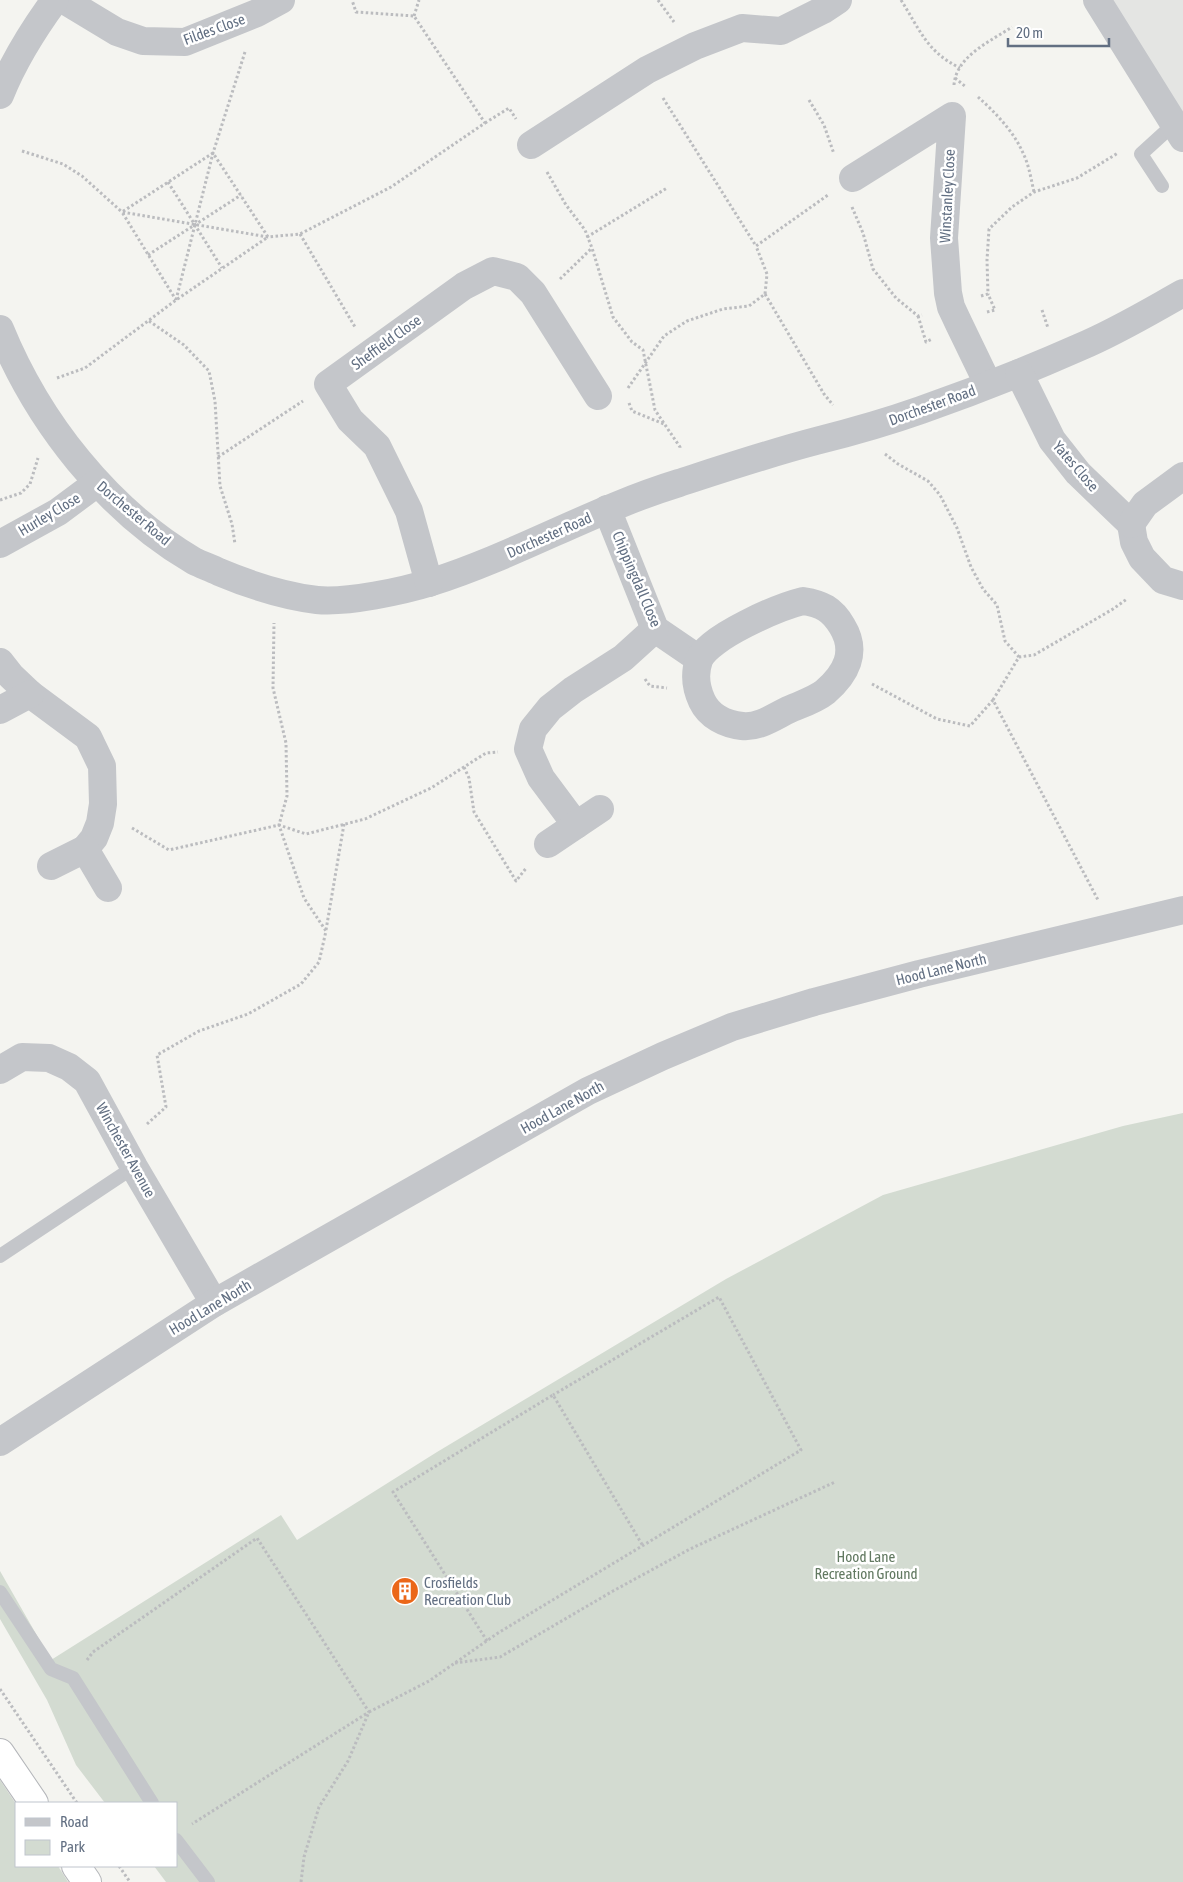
<svg xmlns="http://www.w3.org/2000/svg" width="1183" height="1882" viewBox="0 0 1183 1882" font-family="'Asap Condensed',sans-serif">
  <style>
    .built { fill: #e4e5e3 }
    .green { fill: #d3dbd1 }
    .lines { fill: none; stroke-linecap: round; stroke-linejoin: round }
    .highway-casing { stroke: #b4b6ba; stroke-width: 30 }
    .path { stroke: #bbbcbf; stroke-width: 3; stroke-dasharray: 2.5 2.5; stroke-linecap: butt }
    .lane { stroke: #c4c6ca; stroke-width: 14 }
    .street { stroke: #c4c6ca; stroke-width: 28 }
    .highway { stroke: #fff; stroke-width: 28 }
    .labels { text-anchor: middle; dominant-baseline: central; stroke-width: 5; stroke-linejoin: round; paint-order: stroke }
    .street-label { font-size: 15px; fill: #626f82; stroke: #fff }
    .park-label { font-size: 15px; fill: #627961; stroke: #fff }
    .poi-label { font-size: 15px; fill: #626f82; stroke: #fff; text-anchor: start }
  </style>
  <rect width="100%" height="100%" fill="#f4f4f0"/>
  <polygon class="built" points="1090,0 1183,0 1183,147"/>
  <g class="green">
    <polygon points="1183,1113 1183,1882 166,1882 154,1866 176,1866 176,1803 105,1803 76,1765 47,1700 0,1619 0,1571 51,1660 281,1515 297,1540 437,1452 726,1279 883,1195 1123,1126"/>
    <polygon points="0,1780 16,1804 16,1866 58,1866 68,1882 0,1882"/>
  </g>
  <g class="lines">
    <g class="highway-casing">
      <g id="highway">
        <polyline points="0,1753 34,1803"/>
        <polyline points="76,1866 87,1882"/>
      </g>
    </g>
    <g class="path">
      <polyline points="658,0 674,22"/>
      <path d="M901,0C920,30 927,52 960,68"/>
      <polyline points="414,16 419,0"/>
      <polyline points="955,78 966,87"/>
      <path d="M954,85C956,56 991,41 1012,27"/>
      <path d="M978,97C995,112 1014,132 1023,153C1029,165 1031,179 1034,192"/>
      <polyline points="663,98 756,246 828,195"/>
      <polyline points="809,100 824,125 834,154"/>
      <polyline points="485,123 509,108 516,119"/>
      <polyline points="22,151 63,164 82,176 122,212 268,237 300,234 391,187 485,123 414,16 356,12 352,0"/>
      <polyline points="547,172 566,205 585,230 592,248 613,317 632,342 643,350 655,410 680,447 680,449"/>
      <polyline points="168,182 222,268"/>
      <polyline points="852,207 863,233 873,269 896,298 918,316 922,315"/>
      <polyline points="300,234 355,327"/>
      <polyline points="587,237 667,188"/>
      <polyline points="148,255 241,195"/>
      <polyline points="560,279 592,248"/>
      <polyline points="765,294 824,394 833,405"/>
      <polyline points="981,296 988,294 987,260 989,229 1012,207 1034,192 1077,178 1118,153"/>
      <polyline points="176,300 213,153 245,52"/>
      <polyline points="1042,310 1048,328"/>
      <polyline points="987,312 995,310 988,294"/>
      <polyline points="918,316 926,342 932,339"/>
      <polyline points="149,321 184,345 209,371 215,401 220,486 232,524 235,544"/>
      <polyline points="57,378 85,368 176,300 268,237 213,153 122,212 176,300"/>
      <polyline points="628,388 664,336 687,321 723,309 749,306 765,294 767,274 756,246"/>
      <polyline points="629,403 632,411 664,424"/>
      <polyline points="885,454 898,464 928,481 940,495 957,528 971,567 983,589 997,605 1005,641 1019,657"/>
      <polyline points="218,457 303,401"/>
      <polyline points="0,500 21,493 30,484 38,458"/>
      <polyline points="645,679 650,686 667,688"/>
      <polyline points="872,684 937,719 970,726 993,700 1098,900"/>
      <polyline points="993,700 1019,657 1034,655 1113,609 1127,599"/>
      <polyline points="464,767 469,778 474,812 516,881 527,867"/>
      <polyline points="132,828 169,850 279,825 306,834 365,819 431,788 486,753 498,752"/>
      <polyline points="326,930 344,824"/>
      <polyline points="147,1124 166,1107 157,1055 199,1031 248,1014 301,984 319,962 326,931 304,898 279,825 287,796 286,743 273,688 274,623"/>
      <polyline points="487,1641 393,1492 553,1395 643,1546"/>
      <polyline points="87,1660 93,1652 257,1538 369,1712 192,1824"/>
      <polyline points="455,1663 500,1657 613,1591 690,1549 835,1482"/>
      <polyline points="0,1689 77,1803"/>
      <polyline points="119,1866 130,1882"/>
      <polyline points="301,1882 304,1857 319,1807 348,1761 369,1712 429,1681 498,1633 801,1450 719,1297 553,1395"/>
    </g>
    <g class="lane">
      <polyline points="1162,186 1141,154 1174,124"/>
      <polyline points="0,1256 134,1167"/>
      <polyline points="0,1592 51,1669 73,1678 152,1803"/>
      <polyline points="176,1840 208,1882"/>
    </g>
    <g class="street">
      <polyline points="64,0 117,32 143,41 185,42 257,13 281,0"/>
      <polyline points="1097,0 1183,138"/>
      <path d="M0,95C14,60 33,30 55,0"/>
      <polyline points="531,145 647,70 695,46 742,28 781,31 823,10 838,0"/>
      <polyline points="853,178 952,116 944,238 948,293 951,307 959,324 988,384"/>
      <path d="M0,329C38,422 107,510 194,561C202,565 211,568 219,572C250,585 284,596 317,600C347,603 403,591 432,582C517,555 594,509 679,483C725,468 770,453 816,441C852,432 887,422 921,410C975,391 1028,370 1080,347C1116,332 1149,312 1183,293"/>
      <polyline points="1019,373 1052,440 1078,473 1131,524 1134,542 1142,558 1163,580 1183,586"/>
      <polyline points="607,509 655,629 699,659"/>
      <polyline points="1131,524 1145,504 1183,476"/>
      <polyline points="0,544 58,512 97,483"/>
      <polyline points="429,583 409,511 377,446 350,420 328,384 464,286 493,271 517,277 533,293 598,396"/>
      <path d="M803,601C822,604 832,609 842,626C858,652 846,674 825,692C815,700 799,705 788,710C774,717 758,728 742,726C725,724 709,716 702,701C696,688 694,674 699,660C708,637 779,607 803,601Z"/>
      <polyline points="0,662 11,676 30,694 88,737 102,766 103,804 100,823 94,838 85,849"/>
      <polyline points="0,710 30,694"/>
      <polyline points="576,825 541,778 528,749 533,729 550,708 573,690 623,658 655,629"/>
      <polyline points="548,844 600,809"/>
      <polyline points="51,866 85,849 108,888"/>
      <polyline points="0,1070 22,1057 49,1058 69,1067 87,1081 134,1167 214,1303"/>
      <polyline points="0,1442 214,1303 588,1091 663,1056 732,1027 814,1002 919,974 1183,910"/>
    </g>
    <use href="#highway" class="highway"/>
  </g>
  <defs>
    <g id="building-disc" transform="scale(1.4375)"><circle r="9.5" fill="#eb6719" stroke="#fff"/><path d="M-4-6H4V6H1V3H-1V6H-4ZM-2.5-4.3h1.7v1.8h-1.7ZM.8-4.3h1.7v1.8H.8ZM-2.5-1h1.7V.8h-1.7ZM.8-1h1.7V.8H.8Z" fill="#fff"/></g>
  </defs>
  <g fill-rule="evenodd">
    <use href="#building-disc" x="405" y="1591"/>
  </g>
  <g class="labels">
    <g class="street-label">
      <text transform="translate(214 29) rotate(-20)">Fildes Close</text>
      <text transform="translate(947 196) rotate(-87)">Winstanley Close</text>
      <text transform="translate(386 342) rotate(-36)">Sheffield Close</text>
      <text transform="translate(932 405) rotate(-20)">Dorchester Road</text>
      <text transform="translate(1076 466) rotate(49)">Yates Close</text>
      <text transform="translate(134 513) rotate(40)">Dorchester Road</text>
      <text transform="translate(49 514) rotate(-31)">Hurley Close</text>
      <text transform="translate(549 535) rotate(-24)">Dorchester Road</text>
      <text transform="translate(637 579) rotate(67)">Chippingdall Close</text>
      <text transform="translate(941 969) rotate(-14)">Hood Lane North</text>
      <text transform="translate(562 1107) rotate(-29)">Hood Lane North</text>
      <text transform="translate(126 1150) rotate(61)">Winchester Avenue</text>
      <text transform="translate(210 1307) rotate(-31)">Hood Lane North</text>
    </g>
    <g class="park-label">
      <text x="866" y="1556">Hood Lane<tspan x="866" dy="17">Recreation Ground</tspan></text>
    </g>
    <g class="poi-label">
      <text x="424" y="1582">Crosfields<tspan x="424" dy="17">Recreation Club</tspan></text>
    </g>
  </g>
  <rect x="15" y="1802" width="162" height="65" fill="#ffffff" stroke="#c0c5cd"/>
  <rect x="25" y="1818" width="25" height="8" fill="#c4c6ca" stroke="#c0c5cd"/>
  <text x="60" y="1827" font-size="15" fill="#626f82">Road</text>
  <rect x="25" y="1840" width="25" height="15" fill="#d3dbd1" stroke="#c0c5cd"/>
  <text x="60" y="1852" font-size="15" fill="#626f82">Park</text>
  <path d="M1008 38v8h101v-8" fill="none" stroke="#626f82" stroke-width="2.5"/>
  <text x="1016" y="38" font-size="15" fill="#626f82" stroke="#ffffff" stroke-width="4" paint-order="stroke">20 m</text>
</svg>
